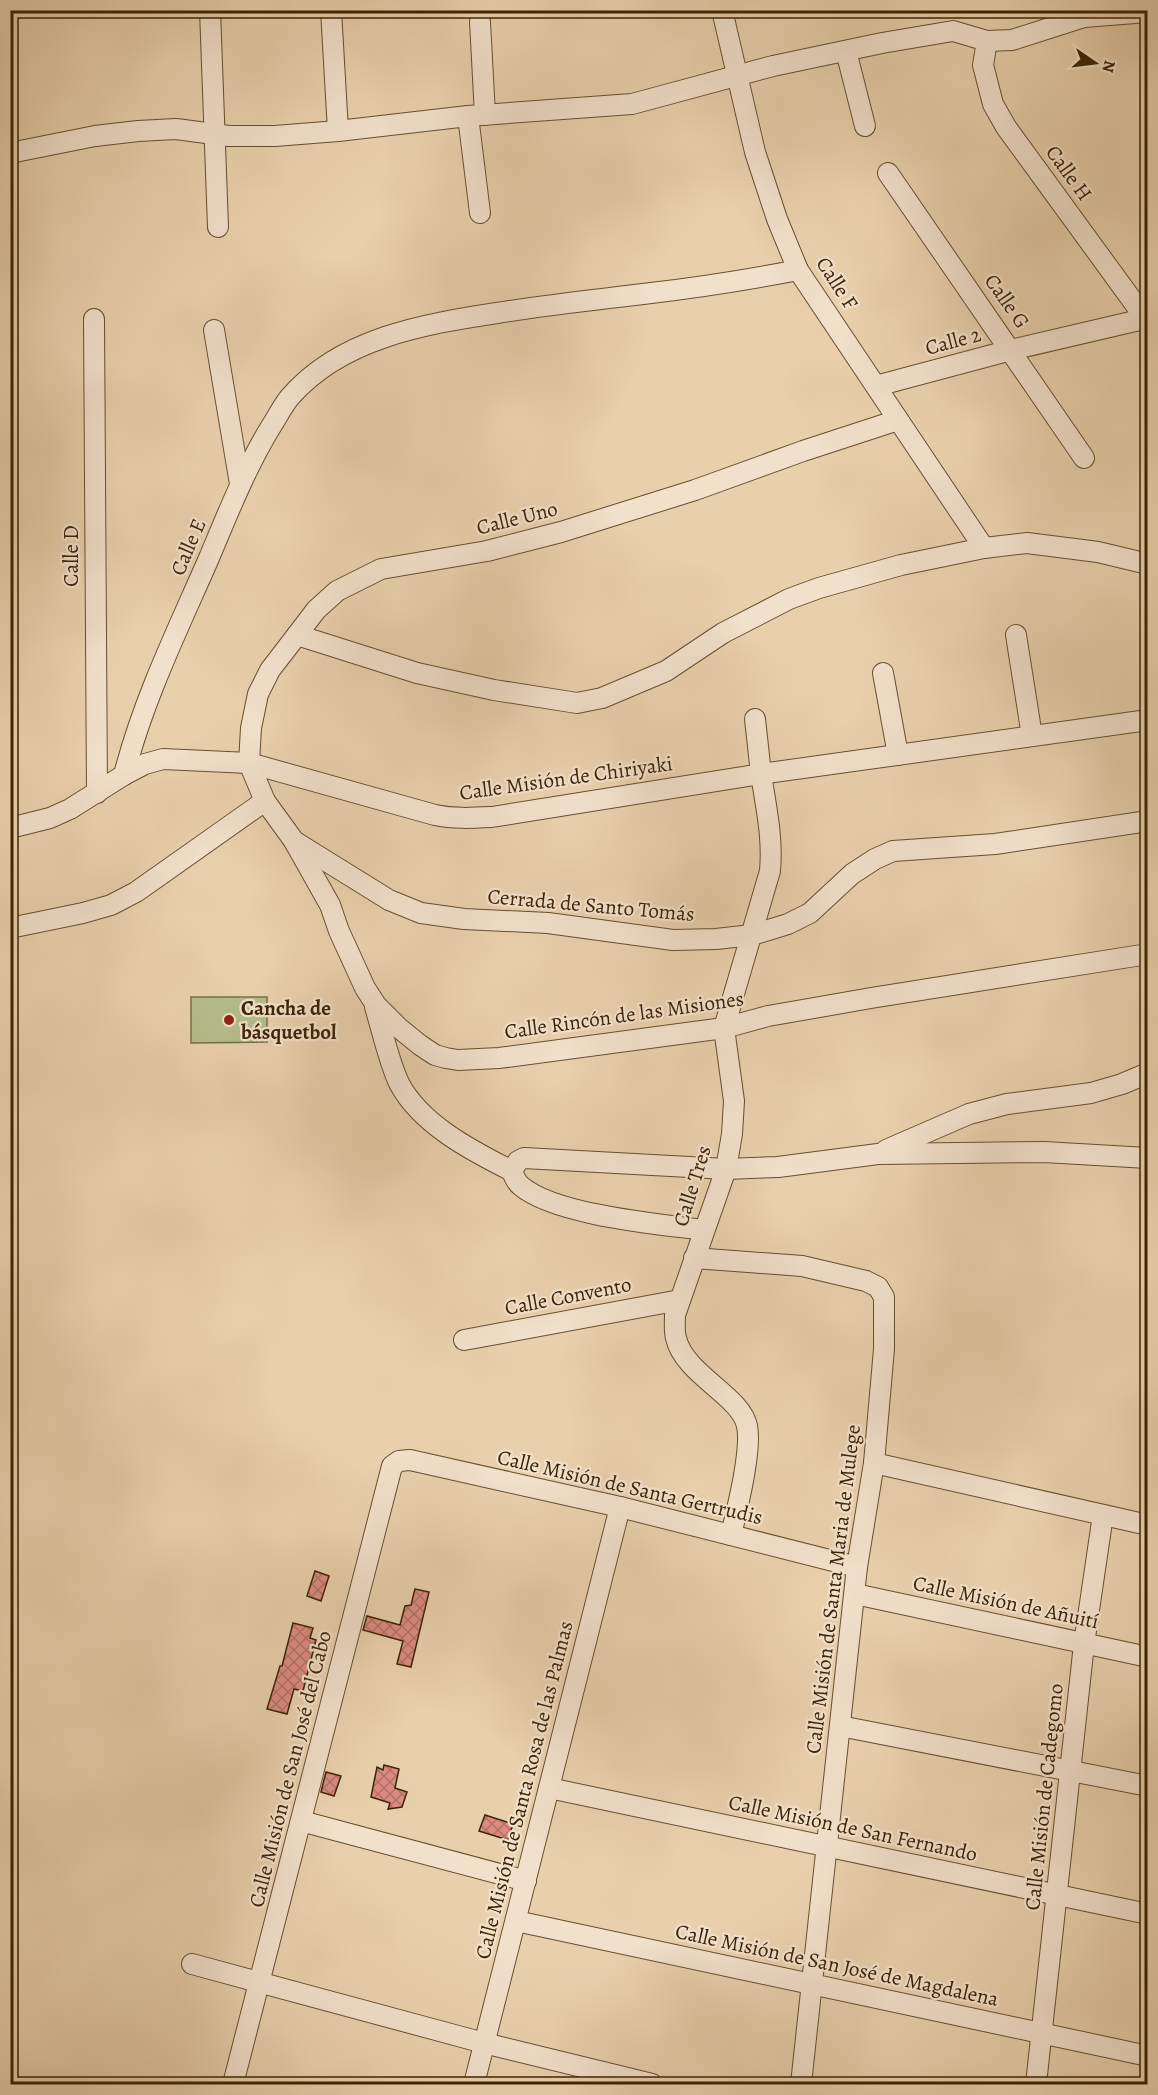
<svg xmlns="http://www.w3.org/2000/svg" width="1158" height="2095" viewBox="0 0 1158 2095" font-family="Alegreya,serif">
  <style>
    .pitch { fill: #b4bc8b; stroke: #787048; stroke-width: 1.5 }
    .building { fill: url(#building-cross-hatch); stroke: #3b2405; stroke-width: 1.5 }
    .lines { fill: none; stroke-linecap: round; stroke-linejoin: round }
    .minor-casing { stroke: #664f2f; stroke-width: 22 }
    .minor { stroke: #f1e0ca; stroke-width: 20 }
    .poi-dot { fill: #8f2418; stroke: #f1e0ca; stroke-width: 2 }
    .labels { text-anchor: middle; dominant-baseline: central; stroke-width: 4.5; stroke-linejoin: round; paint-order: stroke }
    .street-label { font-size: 21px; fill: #3b2405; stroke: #f1e0ca }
    .poi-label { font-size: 21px; font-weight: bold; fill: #3b2405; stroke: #f1e0ca; text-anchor: start }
  </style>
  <defs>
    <pattern id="building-cross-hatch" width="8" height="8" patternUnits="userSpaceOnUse" patternTransform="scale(1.5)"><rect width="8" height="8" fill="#dc8b81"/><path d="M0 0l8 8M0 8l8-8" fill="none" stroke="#b47168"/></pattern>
  </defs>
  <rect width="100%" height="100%" fill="#e9d0ad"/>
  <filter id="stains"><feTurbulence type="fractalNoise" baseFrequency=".00333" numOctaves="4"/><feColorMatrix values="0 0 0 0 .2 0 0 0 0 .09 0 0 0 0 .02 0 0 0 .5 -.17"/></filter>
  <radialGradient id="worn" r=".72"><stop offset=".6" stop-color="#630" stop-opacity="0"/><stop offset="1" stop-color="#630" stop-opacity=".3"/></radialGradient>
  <polygon class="pitch" points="267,997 267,1042 191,1043 191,997"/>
  <g class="building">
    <polygon points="315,1571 329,1576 321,1601 307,1596"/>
    <polygon points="415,1589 429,1592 411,1667 397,1664 403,1641 363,1630 367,1616 400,1625 405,1606 411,1605"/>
    <polygon points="293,1623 313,1628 310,1638 316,1640 303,1691 294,1689 287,1714 267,1709 280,1666 282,1666"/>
    <polygon points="384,1765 399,1769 395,1788 407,1792 402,1807 388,1809 390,1803 371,1797 377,1767 383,1770"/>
    <polygon points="326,1772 341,1776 334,1796 321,1792"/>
    <polygon points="485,1815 513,1824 508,1840 479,1831"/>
  </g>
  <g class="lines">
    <g class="minor-casing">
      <g id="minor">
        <polyline points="210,10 218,227"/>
        <polyline points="331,10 338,131"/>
        <polyline points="722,10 755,152 777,219 798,270 984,548"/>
        <polyline points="480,22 485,115"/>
        <polyline points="987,41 983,65 993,104 1006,127 1148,322"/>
        <polyline points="846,51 865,126"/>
        <polyline points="468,116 480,213"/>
        <polyline points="10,153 95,136 138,131 176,129 229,136 275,136 338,131 468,116 632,104 773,66 882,43 953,31 987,41 1012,40 1084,17 1148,12"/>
        <polyline points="888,173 1084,458"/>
        <polyline points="94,319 97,793"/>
        <polyline points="214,330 240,484"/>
        <polyline points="876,386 1011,350 1148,318"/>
        <polyline points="898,420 803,451 695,490 561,532 487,551 381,569 337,591 316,610 297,635 270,670 258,694 251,728 249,763 265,801 294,841 389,900 421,913 464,919 548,923 673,940 716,939 752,935 788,924 810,913 852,874 875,859 893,851 995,844 1148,821"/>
        <polyline points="297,635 417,673 494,690 577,703 602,698 666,671 723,633 789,599 819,588 901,565 984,548 1027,543 1098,552 1148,564"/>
        <polyline points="1016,635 1032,736"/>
        <polyline points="883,673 898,755"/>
        <path d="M124,775C143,700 178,629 209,558C228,513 246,467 272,425C278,416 283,405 290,397C341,338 424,324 497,313C546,305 594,300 643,294C695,288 747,280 798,270"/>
        <path d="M10,828L50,818L70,809L124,775L145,764L163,759L249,763L435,815C454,819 472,818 492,817L761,774L1148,720"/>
        <polyline points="294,841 330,905 339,931 365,988 376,1005 399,1028 420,1045 435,1055 446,1058 458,1060 499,1058 724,1028 768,1016 871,998 1148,954"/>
        <polyline points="10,928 83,913 111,905 136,892 265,801"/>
        <path d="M375,1007C382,1030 389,1062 399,1083C420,1124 472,1151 512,1171C514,1177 516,1182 521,1186C555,1215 658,1224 704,1230"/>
        <polyline points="886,1150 969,1114 1007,1104 1091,1093 1122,1084 1148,1073"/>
        <polyline points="512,1171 518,1161 524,1158 726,1169 778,1167 878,1154 1044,1152 1148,1158"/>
        <polyline points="694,1258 802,1266 866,1281 878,1287 884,1297 884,1349 874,1463 857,1567 801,2084"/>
        <polyline points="464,1340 680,1300"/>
        <polyline points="874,1463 1148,1525"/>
        <path d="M731,1535C737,1509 752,1451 747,1426C741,1396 684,1374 676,1338C674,1331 675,1322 675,1315L726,1169L732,1134L734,1101L724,1028L770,871C773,836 766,808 761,774C759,756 757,737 755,719"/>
        <polyline points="855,1594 1148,1657"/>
        <polyline points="840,1726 1148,1786"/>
        <polyline points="549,1788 1148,1914"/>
        <polyline points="301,1821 526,1881"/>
        <polyline points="516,1921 1148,2056"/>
        <polyline points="192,1964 484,2043 652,2084"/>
        <polyline points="233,2084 392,1466 399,1461 410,1460 620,1507 857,1567"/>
        <polyline points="474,2084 620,1507"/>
        <polyline points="1036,2084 1084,1644 1103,1515"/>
      </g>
    </g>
    <use href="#minor" class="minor"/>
  </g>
  <circle class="poi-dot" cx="229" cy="1020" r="6"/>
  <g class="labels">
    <g class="street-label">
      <text transform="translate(1069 173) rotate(54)">Calle H</text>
      <text transform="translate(837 283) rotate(57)">Calle F</text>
      <text transform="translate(1007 301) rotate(55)">Calle G</text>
      <text transform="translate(953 341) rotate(-15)">Calle 2</text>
      <text transform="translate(517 518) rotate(-14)">Calle Uno</text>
      <text transform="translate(188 547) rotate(-67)">Calle E</text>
      <text transform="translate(71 556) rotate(-90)">Calle D</text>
      <text transform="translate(566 778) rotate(-8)">Calle Misión de Chiriyaki</text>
      <text transform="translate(591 905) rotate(5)">Cerrada de Santo Tomás</text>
      <text transform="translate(624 1015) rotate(-8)">Calle Rincón de las Misiones</text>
      <text transform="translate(692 1186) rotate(-73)">Calle Tres</text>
      <text transform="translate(568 1296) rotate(-11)">Calle Convento</text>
      <text transform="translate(630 1487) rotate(13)">Calle Misión de Santa Gertrudis</text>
      <text transform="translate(833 1589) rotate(-83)">Calle Misión de Santa Maria de Mulege</text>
      <text transform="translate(1006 1602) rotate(12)">Calle Misión de Añuití</text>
      <text transform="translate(290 1769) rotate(-76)">Calle Misión de San José del Cabo</text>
      <text transform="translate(524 1790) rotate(-76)">Calle Misión de Santa Rosa de las Palmas</text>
      <text transform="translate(1044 1797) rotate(-84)">Calle Misión de Cadegomo</text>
      <text transform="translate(853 1828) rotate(12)">Calle Misión de San Fernando</text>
      <text transform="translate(837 1965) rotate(12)">Calle Misión de San José de Magdalena</text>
    </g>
    <g class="poi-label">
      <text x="241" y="1008">Cancha de<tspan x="241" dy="24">básquetbol</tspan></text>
    </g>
  </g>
  <rect width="1158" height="2095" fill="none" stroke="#e9d0ad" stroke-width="36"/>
  <rect x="12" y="12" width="1134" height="2071" fill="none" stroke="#3b2405" stroke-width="3"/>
  <rect x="18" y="18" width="1122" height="2059" fill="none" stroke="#3b2405" stroke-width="1.5"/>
  <g transform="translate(1095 63) rotate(104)" stroke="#f1e0ca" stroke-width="4.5" paint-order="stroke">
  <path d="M0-4.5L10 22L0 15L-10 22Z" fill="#3b2405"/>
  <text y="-9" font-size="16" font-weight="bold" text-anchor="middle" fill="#3b2405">N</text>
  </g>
  <rect width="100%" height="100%" filter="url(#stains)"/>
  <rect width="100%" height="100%" fill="url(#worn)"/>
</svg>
